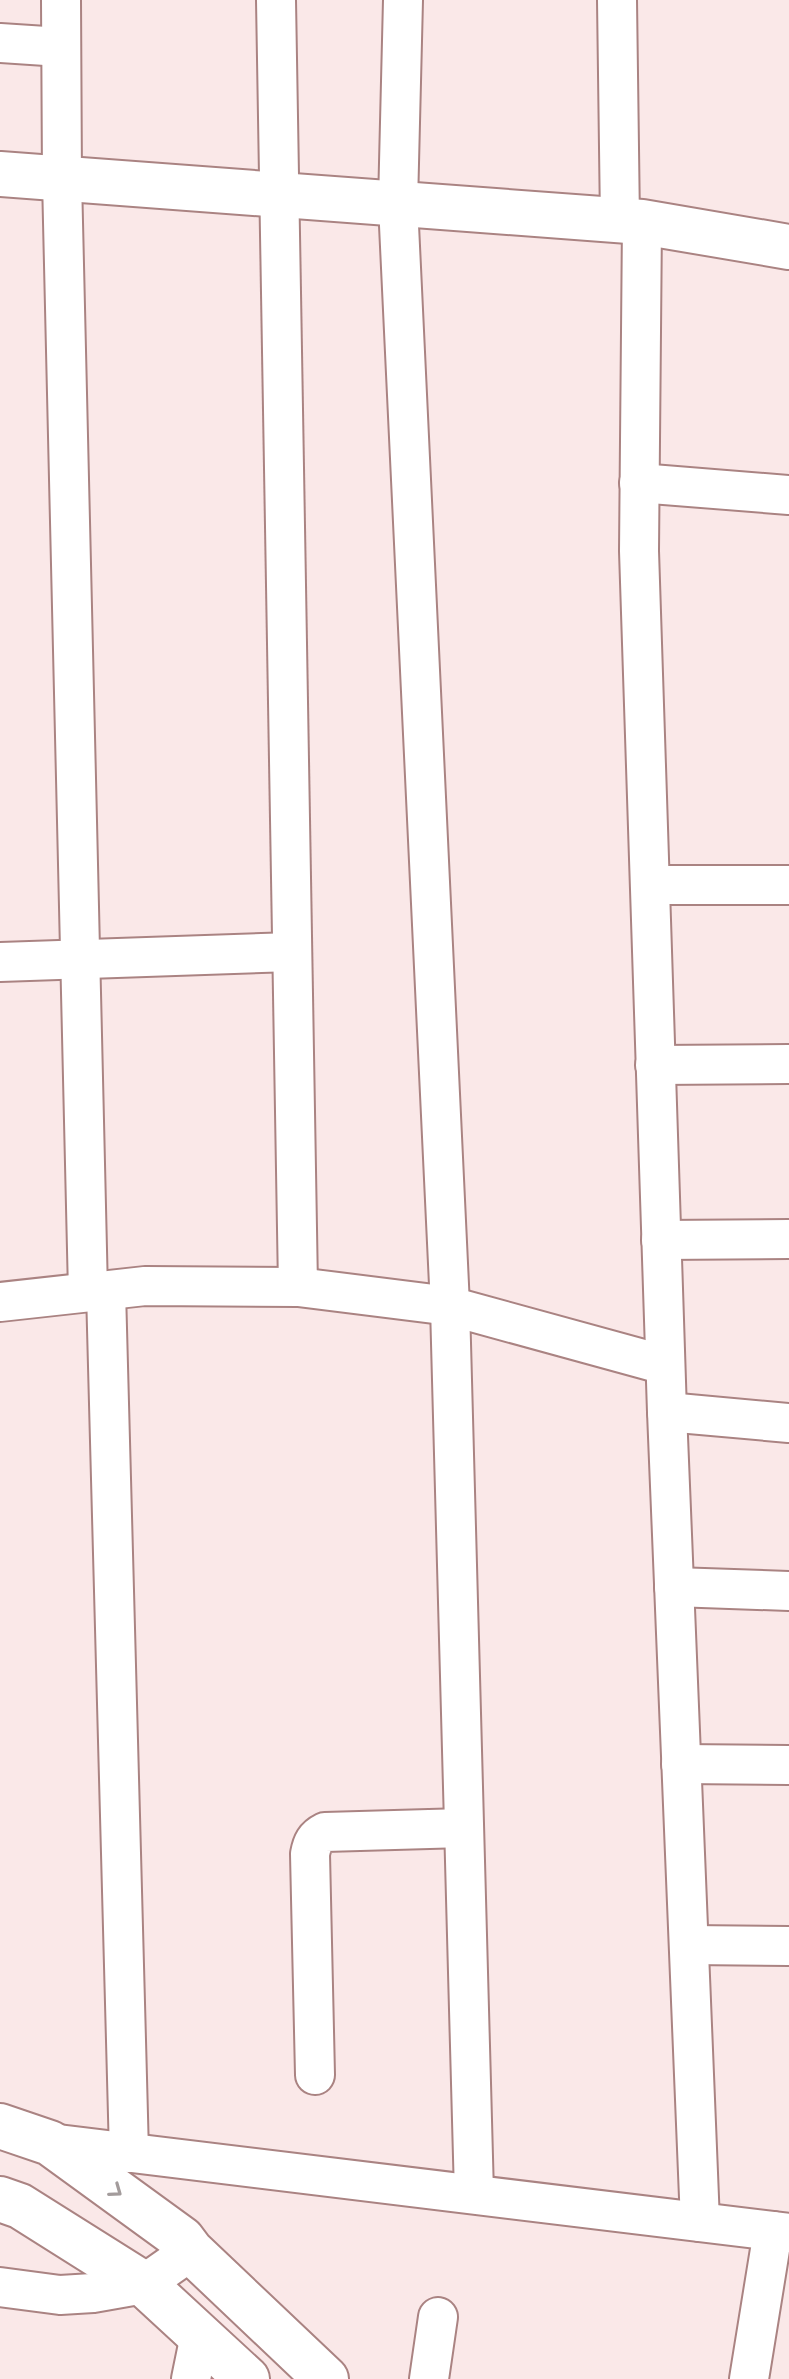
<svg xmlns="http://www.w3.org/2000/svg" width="789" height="2379" viewBox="0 0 789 2379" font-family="'PT Sans',sans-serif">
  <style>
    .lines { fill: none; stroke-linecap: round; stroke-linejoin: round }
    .minor-casing { stroke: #aa8382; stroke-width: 42 }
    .tertiary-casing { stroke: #aa8382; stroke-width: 48 }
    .minor { stroke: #fff; stroke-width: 38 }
    .tertiary { stroke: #fff; stroke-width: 44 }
    .oneway { stroke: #a39c9c }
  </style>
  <rect width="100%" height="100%" fill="#fae8e8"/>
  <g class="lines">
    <g class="minor-casing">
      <g id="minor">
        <polyline points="61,0 62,179 88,1292"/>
        <polyline points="276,0 298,1287"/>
        <polyline points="403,0 398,204 450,1306 474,2194"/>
        <polyline points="617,0 620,221"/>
        <polyline points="0,43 61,47"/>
        <polyline points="642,222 639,551 667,1412 700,2222"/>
        <polyline points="639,483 789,495"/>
        <polyline points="650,885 789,885"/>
        <polyline points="0,962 292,952"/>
        <polyline points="655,1065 789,1064"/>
        <polyline points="661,1240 789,1239"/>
        <polyline points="106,1291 129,2153"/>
        <polyline points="0,1302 145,1286 298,1287 450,1306 665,1365"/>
        <polyline points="667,1412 789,1423"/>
        <polyline points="674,1587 789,1591"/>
        <polyline points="681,1764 789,1765"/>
        <polyline points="689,1945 789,1946"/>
        <path d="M315,2075L310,1854C312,1843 315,1837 325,1832L464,1828"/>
        <polyline points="50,2143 789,2233"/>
        <polyline points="0,2287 60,2295 93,2293 144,2284 191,2251"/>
        <polyline points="191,2379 200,2335"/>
        <polyline points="429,2379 438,2317"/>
        <polyline points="749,2379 773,2231"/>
      </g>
    </g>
    <g class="tertiary-casing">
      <g id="tertiary">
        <polyline points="0,174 642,222 789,247"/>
        <polyline points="0,2126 50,2143 182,2239 191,2251 326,2379"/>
        <polyline points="0,2199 20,2206 144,2284 247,2379"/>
      </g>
    </g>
    <use href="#minor" class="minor"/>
    <use href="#tertiary" class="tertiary"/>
  </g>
  <defs><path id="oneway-chevron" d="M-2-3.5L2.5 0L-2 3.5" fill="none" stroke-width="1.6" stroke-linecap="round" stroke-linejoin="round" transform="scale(2)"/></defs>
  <use class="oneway" href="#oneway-chevron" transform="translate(116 2191) rotate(36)"/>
</svg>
